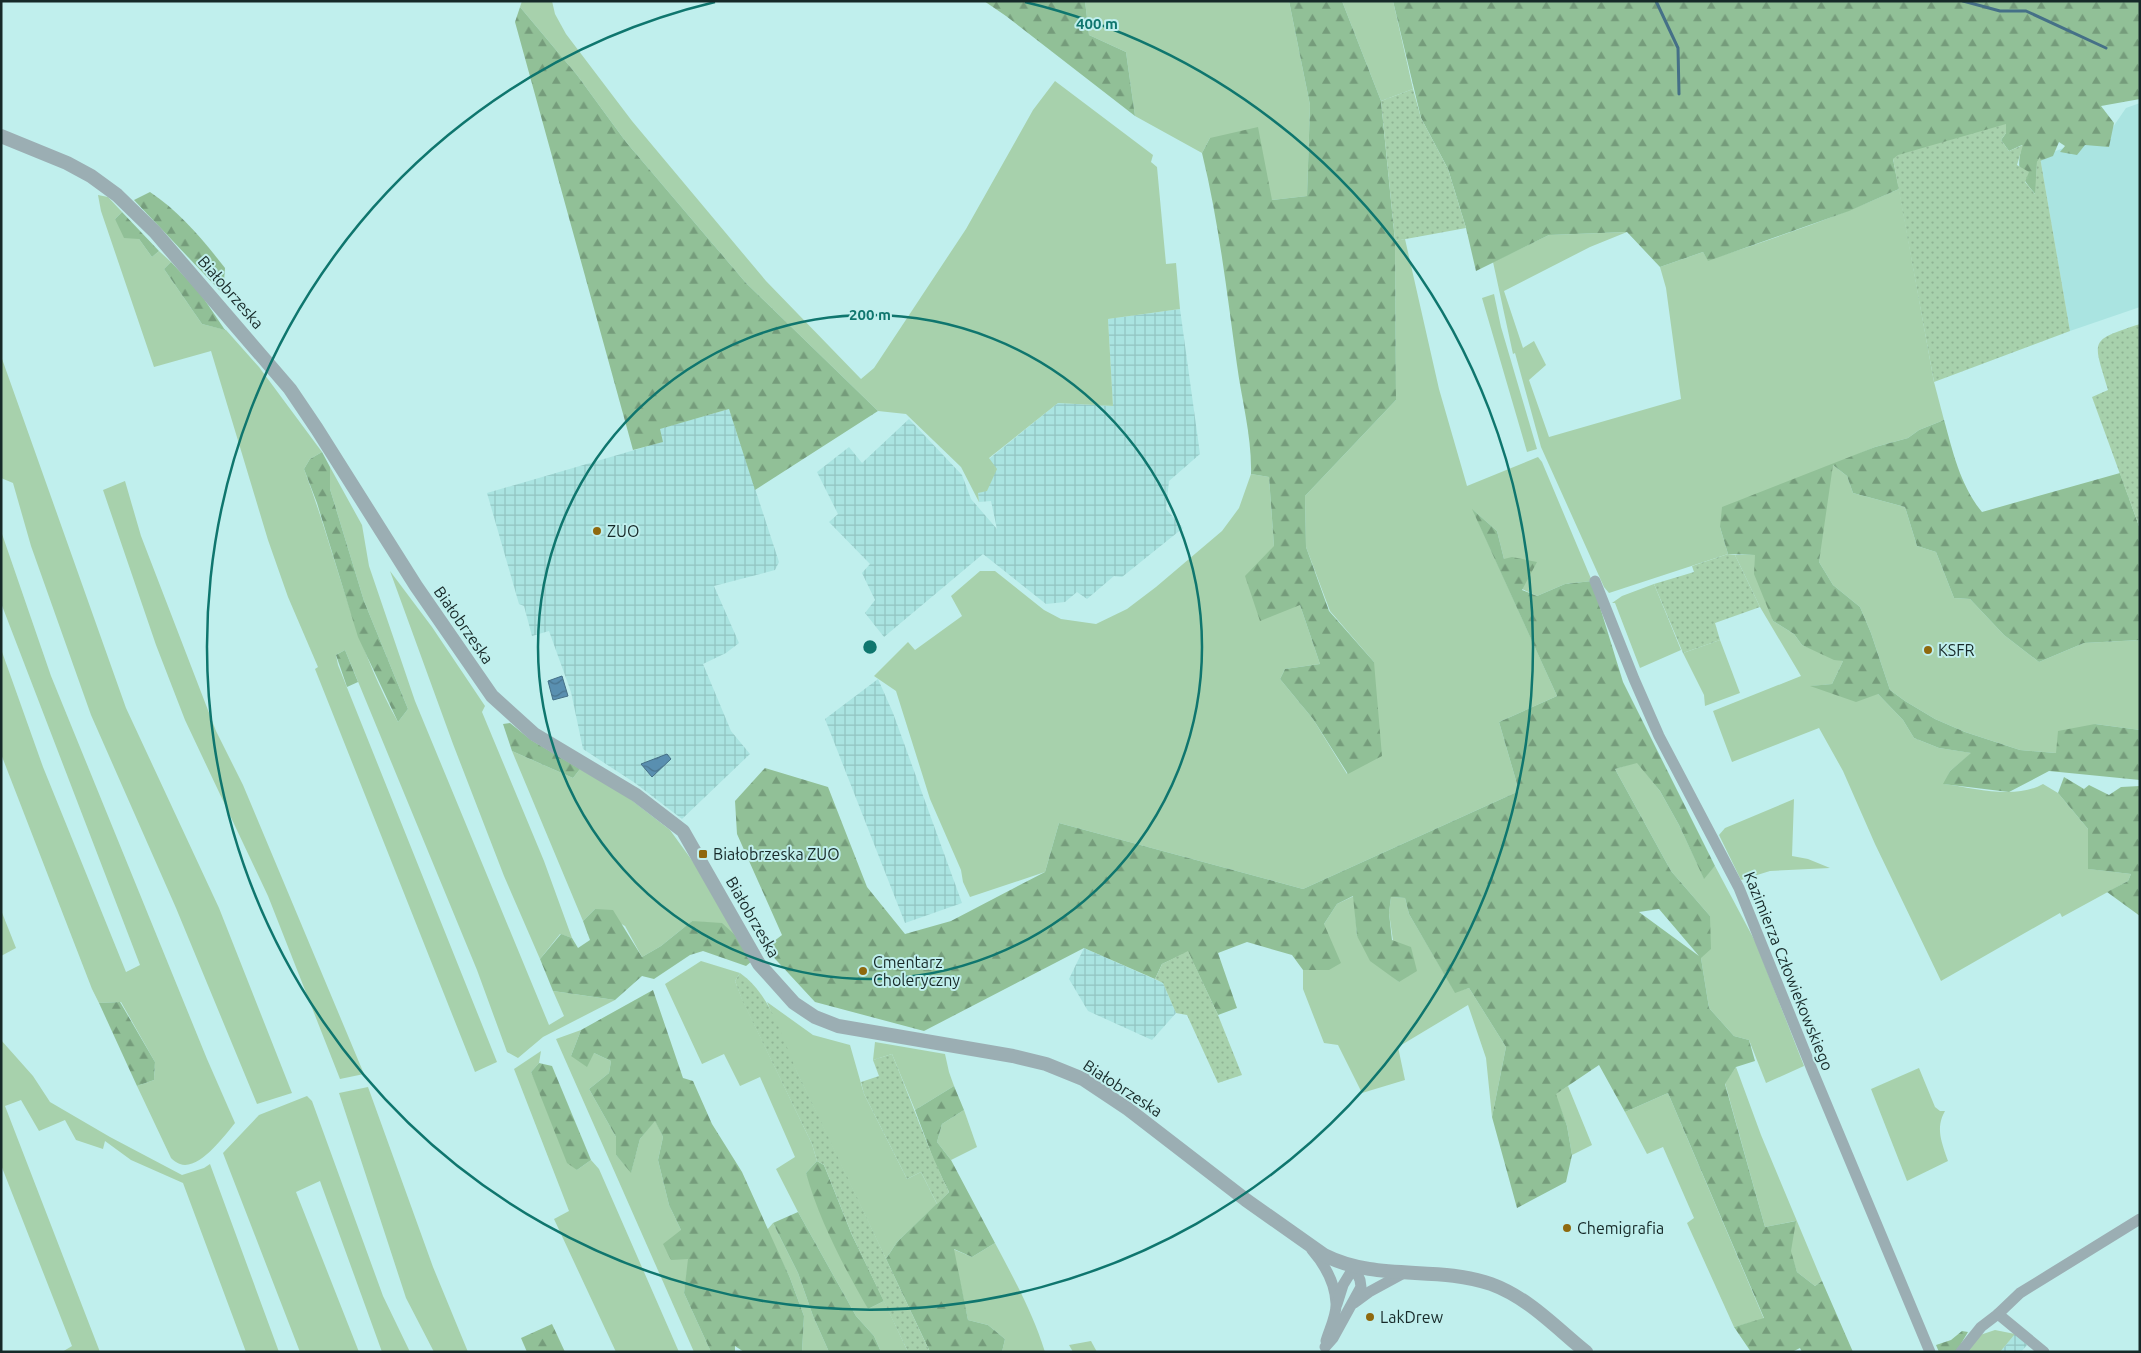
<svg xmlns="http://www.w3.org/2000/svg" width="2141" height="1353" viewBox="0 0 2141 1353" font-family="Ubuntu,sans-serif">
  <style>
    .built { fill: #aae4e1 }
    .industrial { fill: url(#industrial-grid) }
    .grass { fill: #a7d1ac }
    .forest { fill: url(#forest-firs); fill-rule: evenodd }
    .garden { fill: url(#garden-dots) }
    .water { fill: url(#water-waves); stroke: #457087 }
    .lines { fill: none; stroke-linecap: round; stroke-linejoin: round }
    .stream { stroke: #457087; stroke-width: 3 }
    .minor { stroke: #9baeb3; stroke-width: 11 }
    .tertiary { stroke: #9baeb3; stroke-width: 14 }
    .ring { fill: none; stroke: #0f766e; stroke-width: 2.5 }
    .poi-dot { fill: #8f690e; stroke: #c0efed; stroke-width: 2 }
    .labels { text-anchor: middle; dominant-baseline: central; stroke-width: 4; stroke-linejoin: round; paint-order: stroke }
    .street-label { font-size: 16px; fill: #162928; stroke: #c0efed }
    .poi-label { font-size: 16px; fill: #162928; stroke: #c0efed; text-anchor: start }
    .centre { fill: #0f766e; stroke: #c0efed; stroke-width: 2.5 }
    .ring-label { font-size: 15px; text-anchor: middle; font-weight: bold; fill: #0f766e; stroke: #c0efed; stroke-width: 4; stroke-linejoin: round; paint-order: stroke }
  </style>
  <defs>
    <pattern id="industrial-grid" width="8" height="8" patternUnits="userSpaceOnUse" patternTransform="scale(1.25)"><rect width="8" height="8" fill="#aae4e1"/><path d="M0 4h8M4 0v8" fill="none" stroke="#92c4c1"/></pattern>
    <pattern id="forest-firs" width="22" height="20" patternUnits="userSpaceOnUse" patternTransform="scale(1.25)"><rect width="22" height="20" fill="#91c097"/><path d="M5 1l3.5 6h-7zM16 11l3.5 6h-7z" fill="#759c7b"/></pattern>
    <pattern id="garden-dots" width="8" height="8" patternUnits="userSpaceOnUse" patternTransform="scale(1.25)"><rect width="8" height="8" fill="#a7d1ac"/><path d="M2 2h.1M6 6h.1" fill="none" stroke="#8fb394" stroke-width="1.8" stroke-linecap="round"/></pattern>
    <pattern id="water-waves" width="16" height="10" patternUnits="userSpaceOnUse" patternTransform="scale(1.25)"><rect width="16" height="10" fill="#598fb0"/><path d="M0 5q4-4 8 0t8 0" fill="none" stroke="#49758f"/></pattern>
  </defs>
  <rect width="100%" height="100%" fill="#c0efed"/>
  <polygon class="built" points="2140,103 2140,307 2070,331 2040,157 2111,130 2126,108"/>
  <g class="industrial">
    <polygon points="1180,309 1200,454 1169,481 1166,509 1183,528 1122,577 1114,576 1087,599 1077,592 1065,602 1046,604 983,554 884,637 865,613 875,600 862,573 870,564 829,522 838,514 817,472 849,447 862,463 909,419 962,475 971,499 997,529 991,501 979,502 978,493 984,491 989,459 1058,403 1113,406 1108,319"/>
    <polygon points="729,409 779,562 775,570 714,586 739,643 726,653 703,664 731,731 750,754 682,819 635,783 583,749 571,692 549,631 532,636 524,606 519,604 487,493 662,442 659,429"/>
    <polygon points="878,679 893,713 962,903 905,923 825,719"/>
    <polygon points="1084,948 1163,983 1176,1013 1152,1040 1088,1011 1069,979"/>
    <polygon points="2015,1334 2027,1345 2021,1352 2000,1352"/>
  </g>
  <g class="grass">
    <polygon points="522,1 552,1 555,14 566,34 632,121 766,281 861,379 874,368 966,229 1033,110 1055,81 1153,155 1151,162 1157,167 1166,264 1176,263 1180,309 1108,319 1113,406 1058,403 989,458 997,469 987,491 978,493 979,502 961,467 906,414 878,411 746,283 626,142 577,75 520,7"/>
    <polygon points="1085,1 1289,1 1310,105 1307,196 1272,200 1210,138 1202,153 1135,116 1126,52 1089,35"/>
    <polygon points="1342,1 1393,1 1413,89 1381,101"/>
    <path d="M1899,189L1934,382L1944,420L1919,430L1908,438L1875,447L1833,465L1847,476L1853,493L1905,507L1917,546L1936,552L1954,598L1970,599L2004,635L2039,662L2084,643L2140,640V730L2095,724L2056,753L2020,750L1965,732L1935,719L1905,701L1890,690L1871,633L1860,607L1833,585L1819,562L1821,540L1720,527L1728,554L1609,593L1604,587L1541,447L1515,353L1513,354L1493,262L1549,235L1627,232L1590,247L1504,291L1523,348L1534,341L1546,365L1529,380L1549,437L1681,399L1666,288L1660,267L1703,252L1708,260C1773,239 1837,217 1899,189Z"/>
    <path d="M98,195L108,197L122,212L115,219L139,239L152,257L159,251L171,262L164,269L202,324L226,330L259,367L322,452L310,459L304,469C336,554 353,642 398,722L408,709L364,601L330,489V467L362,525L369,566L415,701L549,1025L564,1016L553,991L615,1000L543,1037L518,1058L507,1052L477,970L345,650L336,655L338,665L497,1062L475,1072L315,669L318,667L288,597L268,540L211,351L154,367L101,211Z"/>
    <polygon points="1405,239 1439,389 1467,486 1538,457 1542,462 1592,581 1565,584 1537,596 1522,589 1504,559 1497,531 1473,510 1557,696 1499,722 1519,791 1303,889 1059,823 1045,872 970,897 963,882 961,870 930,799 896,691 874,676 908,642 915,650 962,616 951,596 980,571 995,571 1044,610 1061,619 1096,624 1127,609 1156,587 1222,531 1239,508 1251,474 1269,477 1274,546 1300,605 1320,664 1285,669 1280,679 1313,719 1347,774 1374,662 1330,611 1306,547 1305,496 1396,400 1395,241"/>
    <polygon points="1494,294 1501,327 1537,449 1527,452 1482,298"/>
    <polygon points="1,356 126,708 219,908 292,1093 257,1104 176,908 91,715 31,546 13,483 1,478"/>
    <polygon points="125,481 141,536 216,731 243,785 364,1074 340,1079 268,896 185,720 156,645 103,490"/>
    <path d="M1,531L51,676L207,1059L235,1123C225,1135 199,1171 180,1164C177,1163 173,1160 171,1158L137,1086L154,1080L155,1062L121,1002L99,1003L92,989L1,754V649L43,767L126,972L140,965L1,603Z"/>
    <path d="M1735,555H1755L1773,621L1794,634L1802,645L1843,661L1832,684L1812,686L1878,694L1903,720L1914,738L1939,748L1972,753L1950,771L1944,784C1975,788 2015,800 2043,784L2058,793L2088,829L2089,869L2131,874L2128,881L2062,917L2060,913L1941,981L1875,844L1843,771L1819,728L1732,762L1713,711L1801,676L1760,607Z"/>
    <polygon points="390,571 432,627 485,706 482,712 544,861 572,938 560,934 540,959 504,876 453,744"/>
    <polygon points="1654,584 1681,650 1640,668 1615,603 1612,603 1622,596"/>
    <polygon points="1720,640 1740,693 1705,706 1704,695 1683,653"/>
    <polygon points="512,751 573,778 580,769 625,795 670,830 704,877 735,935 692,921 661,946 642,957 625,926 595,909 583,921"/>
    <polygon points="1637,762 1660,791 1679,825 1704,878 1715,866 1756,943 1804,1066 1766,1083 1749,1040 1734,1036 1709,1008 1701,958 1710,916 1671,871 1615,769"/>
    <polygon points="1794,799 1792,856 1808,859 1830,868 1770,871 1741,880 1719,835 1725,828"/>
    <polygon points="1354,896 1357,936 1387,972 1399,982 1389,913 1391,897 1405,898 1409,914 1455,992 1469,988 1506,1047 1492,1117 1486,1058 1468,1005 1398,1047 1405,1080 1362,1093 1338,1045 1324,1043 1303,989 1303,970 1329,970 1324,924 1337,904"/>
    <polygon points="1,910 16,948 1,956"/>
    <polygon points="701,961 740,973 735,981 742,999 812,1144 817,1161 806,1173 868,1309 884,1301 908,1352 881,1352 874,1336 856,1316 798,1212 776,1169 795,1157 760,1077 740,1086 724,1054 702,1064 665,984"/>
    <polygon points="767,1002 813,1035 850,1045 864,1094 907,1179 921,1172 937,1204 897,1242 886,1259 793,1064"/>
    <polygon points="581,1030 571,1056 594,1053 611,1061 609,1073 589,1089 616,1137 616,1155 631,1172 640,1139 655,1120 663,1137 658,1160 669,1205 681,1230 689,1259 684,1293 711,1352 694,1352 556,1039"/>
    <polygon points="1,1040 33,1076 50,1102 110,1137 182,1175 204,1168 210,1164 279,1352 246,1352 183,1183 131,1160 105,1141 103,1149 76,1140 65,1120 39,1131 21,1100 5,1106 100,1352 62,1352 72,1346 1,1165"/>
    <polygon points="875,1042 945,1054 949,1072 954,1086 915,1110 892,1054 873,1060"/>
    <polygon points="541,1051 539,1063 531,1072 577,1170 591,1160 599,1169 679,1352 616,1352 554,1219 569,1211 514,1069"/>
    <polygon points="1736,1067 1761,1135 1822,1281 1815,1286 1797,1272 1790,1251 1795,1221 1765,1227 1725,1083"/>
    <path d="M1919,1068L1935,1107L1940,1111H1945C1935,1128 1942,1143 1948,1161L1907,1181L1871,1089Z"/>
    <polygon points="1568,1086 1592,1145 1572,1155 1567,1126 1555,1094"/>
    <polygon points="368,1087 433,1267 468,1352 434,1352 406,1298 339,1093"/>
    <polygon points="1668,1093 1764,1319 1734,1327 1687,1223 1694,1218 1663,1147 1647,1154 1625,1112"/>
    <polygon points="307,1096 312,1101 383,1296 410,1352 382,1352 320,1181 296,1192 359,1352 300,1352 223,1153 259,1115"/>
    <polygon points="964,1110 977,1147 951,1160 937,1142 942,1124"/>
    <polygon points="773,1223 798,1273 813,1316 829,1352 802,1352 804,1316 790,1278 767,1230"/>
    <path d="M995,1243C1014,1279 1033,1313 1045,1352H1002L1005,1339L988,1325L968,1320L953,1249L972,1257Z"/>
    <polygon points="1995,1330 2015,1334 2000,1352 1967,1352 1980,1335"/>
    <polygon points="1091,1341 1097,1352 1073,1352 1069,1345"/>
  </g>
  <g class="forest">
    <polygon points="984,1 1085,1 1089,35 1126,52 1135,116 1006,16"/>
    <path d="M1289,1H1342L1381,101L1395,241L1396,400L1305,496L1306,547L1329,611L1374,662L1382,756L1348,774L1313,719L1280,679L1285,669L1320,664L1300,605L1260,621L1245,576L1274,546L1269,477L1251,474C1252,437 1242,402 1237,365C1227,294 1219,222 1202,153L1210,138L1258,127L1272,200L1307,196L1310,105Z"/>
    <path d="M1393,1H2140V99L2101,106L2114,123L2109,147L2085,145L2077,155L2060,152L2065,146L2059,142L2053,156L2037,162L2036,195C2019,174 2016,171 2022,145L2009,151L2001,140L2006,133L1893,159L1899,189L1849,211L1708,261L1703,252L1660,267L1627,232L1549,235L1476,271L1466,228L1448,169L1421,118Z"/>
    <polygon points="520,7 577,75 626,142 746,283 878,411 755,490 729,409 660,429 663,442 633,450 515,22"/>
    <path d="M150,192C180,212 203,240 225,268L223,294L134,200Z"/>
    <polygon points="122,212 159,251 152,257 139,239 124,238 115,219"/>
    <polygon points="171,262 200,293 225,330 202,324 164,269"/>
    <path d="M1944,420C1953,452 1960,485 1982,512L2120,473L2140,529V640L2084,643L2039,662L2004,635L1970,599L1954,598L1936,552L1917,546L1905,507L1853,493L1847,476L1833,465L1819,562L1833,585L1860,607L1871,633L1890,690L1905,701L1935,719L1965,732L2020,750L2056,753L2058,731L2095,724L2140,730V780L2049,771L2009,792L1943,784L1950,771L1971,753L1939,748L1914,738L1903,720L1878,694L1856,702L1810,686L1832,684L1843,661L1834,660L1802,645L1794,634L1773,621L1754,574L1755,555L1728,554L1720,527L1722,507L1875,447L1908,438L1919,430Z"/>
    <polygon points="322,452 330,467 330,489 364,601 408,709 398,722 358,637 317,503 304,469 310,459"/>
    <path d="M1472,509L1497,531L1504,559L1512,557L1537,562L1522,590L1537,596L1565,584L1592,581L1623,682L1715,866L1704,879L1679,825L1660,791L1637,763L1615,769L1671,871L1710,916L1711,949L1701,958L1709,1008L1734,1036L1749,1040L1755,1061L1736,1067L1725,1084L1765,1227L1796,1221L1791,1251L1797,1272L1815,1286L1822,1281L1853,1352H1802L1800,1348L1792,1352H1751L1734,1327L1764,1318L1668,1093L1625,1112L1599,1065L1556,1094L1567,1126L1572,1155L1566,1182L1517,1208L1492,1117L1506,1047L1469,988L1455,993L1409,914L1405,898L1391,897L1389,913L1392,940L1411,947L1417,971L1399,982L1370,961L1357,936L1353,896L1337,904L1324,924L1341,963L1329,970H1303L1292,955L1247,942L1218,953L1237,1008L1218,1015L1188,952L1162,964L1155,979L1084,948L924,1031L815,1002L765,948L782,935L737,834L735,801L765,768L828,787L867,887L905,934L951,921L1045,872L1059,823L1303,889L1519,791L1499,722L1557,696ZM1659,909L1699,956L1639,912Z"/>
    <polygon points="345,650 358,682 347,687 336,655"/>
    <polygon points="510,723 531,740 580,769 573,778 512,751 503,724"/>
    <polygon points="2064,777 2084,789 2089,785 2109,795 2121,787 2140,786 2140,916 2107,892 2128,881 2131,874 2088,869 2088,829 2058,793"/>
    <polygon points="595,909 613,910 642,957 661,946 692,921 722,923 735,935 752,961 746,966 703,951 690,955 654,979 642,976 615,1000 553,991 540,959 561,934 572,938 578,948 590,940 583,921"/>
    <polygon points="653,990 683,1078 693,1081 712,1124 742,1172 790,1278 804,1316 802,1352 744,1352 735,1346 735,1352 711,1352 684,1293 688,1259 671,1260 663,1244 681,1230 669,1205 658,1160 663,1137 655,1121 640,1139 631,1173 616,1155 616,1137 589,1089 609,1073 611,1061 594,1053 587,1067 571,1056 581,1030"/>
    <polygon points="120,1002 155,1062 154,1080 137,1086 99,1003"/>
    <polygon points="539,1063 552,1066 591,1160 577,1170 567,1163 531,1072"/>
    <polygon points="954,1086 964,1110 942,1124 937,1142 951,1160 995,1243 972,1257 954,1249 968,1320 988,1325 1005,1339 1002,1352 930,1352 886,1259 897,1242 949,1192 934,1161 915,1110"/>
    <path d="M817,1161L824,1165L852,1235L884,1301L868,1309C844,1267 819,1220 806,1173Z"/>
    <polygon points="798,1212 856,1316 874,1336 881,1352 829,1352 813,1316 798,1273 773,1223"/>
    <polygon points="552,1324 565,1352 527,1352 521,1338"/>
    <polygon points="1962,1331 1968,1332 1956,1352 1939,1352 1936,1345 1951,1340"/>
  </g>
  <g class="garden">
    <polygon points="1413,89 1421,118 1448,169 1466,228 1395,241 1381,101"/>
    <polygon points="2006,124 2006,133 2001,140 2009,151 2023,145 2017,165 2029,172 2025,182 2035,194 2037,162 2040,157 2070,331 1934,382 1893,159 1898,155"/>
    <path d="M2140,324V529L2092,397L2108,390C2093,339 2088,341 2140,324Z"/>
    <polygon points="1728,554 1735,555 1760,607 1715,623 1720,640 1683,653 1654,584 1694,572 1692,566"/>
    <polygon points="1188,951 1218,1015 1242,1075 1218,1083 1187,1015 1176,1013 1163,983 1155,979 1162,964"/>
    <path d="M740,973C774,997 783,1044 801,1080C845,1171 887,1261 930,1352H908L852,1235L824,1165L817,1161L812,1144L742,1000L735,981Z"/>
    <path d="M892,1054C911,1100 927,1147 949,1192L937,1204L921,1172L907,1179L864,1094L861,1082L879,1076L873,1060Z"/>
  </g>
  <g class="water">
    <polygon points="562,676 568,696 553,700 548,681"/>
    <polygon points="667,754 671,759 652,777 641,764"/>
  </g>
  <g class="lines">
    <g class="stream">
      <polyline points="1656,1 1678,48 1679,94"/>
      <polyline points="1963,1 2000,11 2026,11 2106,48"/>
    </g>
    <g class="minor">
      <polyline points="1595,581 1634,679 1659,736 1739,888 1813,1072 1930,1352"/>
      <path d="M1312,1250C1325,1265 1335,1282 1336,1303C1337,1315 1329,1330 1326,1341"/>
      <polyline points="1354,1303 1369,1292 1404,1273"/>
      <polyline points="1998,1314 2044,1352"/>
      <polyline points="1325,1347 1333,1338 1361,1287 1360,1280 1354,1267 1343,1285 1337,1304"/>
      <polyline points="1961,1352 1981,1327 1998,1314 2020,1293 2140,1219"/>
    </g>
    <path class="tertiary" d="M1,136L67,163L91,176L117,195L155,232L290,389L317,429L416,586L492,696L534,734L636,795L683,831L759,964L794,1003L815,1017L838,1026L1013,1056L1046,1064L1083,1079L1128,1109L1246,1200L1324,1255C1377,1282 1436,1265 1491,1284C1529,1298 1555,1327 1586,1352"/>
  </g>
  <g class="ring">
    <circle cx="870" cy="647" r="332"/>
    <path d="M1025 2A663 663 0 1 1 715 2"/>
  </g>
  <g class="poi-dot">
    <circle cx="597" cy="531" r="5"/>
    <circle cx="1928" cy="650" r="5"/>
    <rect x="698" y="849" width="10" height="10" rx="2.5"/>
    <circle cx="863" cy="971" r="5"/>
    <circle cx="1567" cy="1228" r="5"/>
    <circle cx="1370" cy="1317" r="5"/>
  </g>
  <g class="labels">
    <g class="street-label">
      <text transform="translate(231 292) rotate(49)">Białobrzeska</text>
      <text transform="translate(464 625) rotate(55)">Białobrzeska</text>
      <text transform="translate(753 917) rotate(60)">Białobrzeska</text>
      <text transform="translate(1789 971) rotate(68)">Kazimierza Człowiekowskiego</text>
      <text transform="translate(1123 1088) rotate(33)">Białobrzeska</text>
    </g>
    <g class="poi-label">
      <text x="607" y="531">ZUO</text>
      <text x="1938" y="650">KSFR</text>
      <text x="713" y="854">Białobrzeska ZUO</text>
      <text x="873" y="962">Cmentarz<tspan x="873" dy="18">Choleryczny</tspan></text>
      <text x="1577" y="1228">Chemigrafia</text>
      <text x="1380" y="1317">LakDrew</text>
    </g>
  </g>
  <circle cx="870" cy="647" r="8" class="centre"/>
  <g class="ring-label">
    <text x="1097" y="29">400 m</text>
    <text x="870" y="320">200 m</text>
  </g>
  <rect width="2141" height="1353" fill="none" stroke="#162928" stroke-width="5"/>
</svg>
